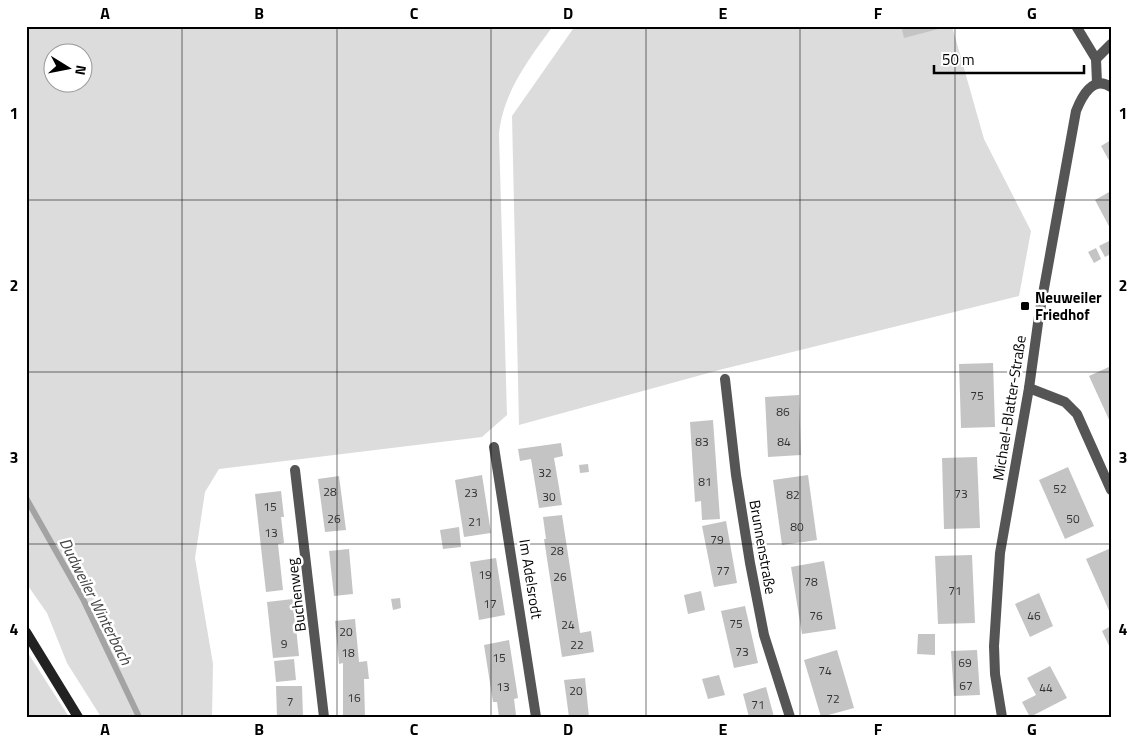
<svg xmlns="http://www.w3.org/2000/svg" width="1137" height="743" viewBox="0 0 1137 743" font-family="'Titillium Web',sans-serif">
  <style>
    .green { fill: #dcdcdc; fill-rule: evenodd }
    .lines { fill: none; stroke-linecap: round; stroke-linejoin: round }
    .stream { stroke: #a3a3a3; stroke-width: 6 }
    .building { fill: #c4c4c4 }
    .lane { stroke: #555; stroke-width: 10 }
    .street { stroke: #555; stroke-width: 10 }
    .secondary { stroke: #222; stroke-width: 10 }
    .grid { fill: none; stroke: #000; stroke-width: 1; stroke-opacity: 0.55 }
    .poi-dot { fill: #000; stroke: #fff; stroke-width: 2 }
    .labels { text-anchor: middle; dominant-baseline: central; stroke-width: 5; stroke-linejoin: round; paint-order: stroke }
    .number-label { font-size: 12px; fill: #313131 }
    .poi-label { font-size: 15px; font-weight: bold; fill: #000; stroke: #fff; text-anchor: start }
    .street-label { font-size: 15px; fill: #000; stroke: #fff }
    .water-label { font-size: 16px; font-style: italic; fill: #444; stroke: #fff }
    .neatline { fill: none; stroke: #000; stroke-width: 2 }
    .grid-label { font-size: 16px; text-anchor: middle; font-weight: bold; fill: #000 }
  </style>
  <rect width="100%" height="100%" fill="#fff"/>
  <g class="green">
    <path d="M26,26H553C529,59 503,92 499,134L507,415L482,437L219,469L205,492L195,558L213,664L212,717H101L67,663L47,613L26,583ZM52,52H82V82H52Z"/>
    <polygon points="575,26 952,26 984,139 1031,231 1019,296 723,369 519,425 512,116"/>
    <polygon points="26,650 69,717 26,717"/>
  </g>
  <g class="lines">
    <polyline class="stream" points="26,498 83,599 139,717"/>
  </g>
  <g class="building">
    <polygon points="901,26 945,26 946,27 904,38"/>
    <polygon points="1111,140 1111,164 1101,146"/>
    <polygon points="1111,191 1111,230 1095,200"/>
    <polygon points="1109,241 1111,254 1105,257 1099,246"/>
    <polygon points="1096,248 1101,259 1094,263 1088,252"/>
    <polygon points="993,363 995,427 961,428 959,364"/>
    <polygon points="1111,366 1111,424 1089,376"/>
    <polygon points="799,395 801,455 768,457 765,397"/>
    <polygon points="713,420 720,519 702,520 701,501 695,502 690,422"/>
    <polygon points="561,443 563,456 554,458 562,505 539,508 531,459 520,461 518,449"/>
    <polygon points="977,457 980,528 944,529 942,458"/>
    <polygon points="588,464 589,472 580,473 579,465"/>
    <polygon points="1068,467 1094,526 1065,539 1039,480"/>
    <polygon points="482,475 491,533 464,537 455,480"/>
    <polygon points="808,475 817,540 782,545 773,480"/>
    <polygon points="339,476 346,530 325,532 318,479"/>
    <polygon points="281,491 284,517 281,517 284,543 278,544 283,590 266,592 255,494"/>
    <polygon points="562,515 580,633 591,631 594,652 562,657 544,539 546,539 543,517"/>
    <polygon points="726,521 737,583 714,587 702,526"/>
    <polygon points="459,527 461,547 443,549 440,530"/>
    <polygon points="1111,548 1111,615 1086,559"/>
    <polygon points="349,549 353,594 334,596 329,551"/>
    <polygon points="972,555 975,623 938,624 935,556"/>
    <polygon points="496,558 505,615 479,620 470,562"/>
    <polygon points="824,561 836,629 802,634 791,567"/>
    <polygon points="701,591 705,610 688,614 684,595"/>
    <polygon points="1039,593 1053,626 1030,637 1015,604"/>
    <polygon points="400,598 401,608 393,610 391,599"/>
    <polygon points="293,599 299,656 273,658 267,602"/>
    <polygon points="745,606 758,663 734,668 721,611"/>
    <polygon points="355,619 359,662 367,661 369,679 364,679 365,717 343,717 343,663 339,664 335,621"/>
    <polygon points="1111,626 1111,650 1102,631"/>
    <polygon points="918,634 935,634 935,655 917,654"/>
    <polygon points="509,640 518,698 514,699 516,715 499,717 497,702 493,702 484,645"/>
    <polygon points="837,650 854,708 821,717 804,660"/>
    <polygon points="977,650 980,695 954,696 951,651"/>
    <polygon points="294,659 296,680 276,682 274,661"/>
    <polygon points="1050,666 1067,698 1030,717 1022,702 1036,695 1027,678"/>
    <polygon points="719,675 725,695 708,699 702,679"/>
    <polygon points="585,678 589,717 569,717 564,680"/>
    <polygon points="276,686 302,686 303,717 277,717"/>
    <polygon points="766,687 774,717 749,717 743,694"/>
  </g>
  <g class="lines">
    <g class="lane">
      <polyline points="1076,26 1096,59 1097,83"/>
      <polyline points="1096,59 1111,44"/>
    </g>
    <g class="street">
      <polyline points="725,379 736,475 750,563 764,635 790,717"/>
      <polyline points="1029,388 1065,402 1077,414 1111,490"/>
      <polyline points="494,447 536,717"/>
      <polyline points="295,470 324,717"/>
      <path d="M1002,717L995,674L994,646L1000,553L1029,388L1039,316L1076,111C1082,96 1093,75 1111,87"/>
    </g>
    <polyline class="secondary" points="26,632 78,717"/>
  </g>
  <path class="grid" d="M182,26V717M337,26V717M491,26V717M646,26V717M800,26V717M955,26V717M26,200H1111M26,372H1111M26,544H1111"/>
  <rect class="poi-dot" x="1020" y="301" width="10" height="10" rx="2.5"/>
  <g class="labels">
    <g class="number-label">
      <text x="977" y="395">75</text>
      <text x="783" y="411">86</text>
      <text x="702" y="441">83</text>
      <text x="784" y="441">84</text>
      <text x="545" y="472">32</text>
      <text x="705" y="481">81</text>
      <text x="1060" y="488">52</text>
      <text x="330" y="491">28</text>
      <text x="471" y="492">23</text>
      <text x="961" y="493">73</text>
      <text x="793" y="494">82</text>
      <text x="549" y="496">30</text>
      <text x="270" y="506">15</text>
      <text x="334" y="518">26</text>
      <text x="1073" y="518">50</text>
      <text x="475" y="521">21</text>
      <text x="797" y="526">80</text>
      <text x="271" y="532">13</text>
      <text x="717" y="539">79</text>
      <text x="557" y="550">28</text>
      <text x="723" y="570">77</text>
      <text x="485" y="574">19</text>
      <text x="560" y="576">26</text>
      <text x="811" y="581">78</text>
      <text x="955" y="590">71</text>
      <text x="490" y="603">17</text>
      <text x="816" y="615">76</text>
      <text x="1034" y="615">46</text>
      <text x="736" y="623">75</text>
      <text x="568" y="624">24</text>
      <text x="346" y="631">20</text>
      <text x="284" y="643">9</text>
      <text x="577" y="644">22</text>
      <text x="742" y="651">73</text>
      <text x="348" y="652">18</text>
      <text x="499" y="657">15</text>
      <text x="965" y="662">69</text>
      <text x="825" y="670">74</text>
      <text x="966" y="685">67</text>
      <text x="503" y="686">13</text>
      <text x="1046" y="687">44</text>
      <text x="576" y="690">20</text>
      <text x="354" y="697">16</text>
      <text x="833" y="698">72</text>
      <text x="290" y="701">7</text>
      <text x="758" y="704">71</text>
    </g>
    <g class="poi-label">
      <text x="1035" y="297">Neuweiler<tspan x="1035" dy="17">Friedhof</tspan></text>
    </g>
    <g class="street-label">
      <text transform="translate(1009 408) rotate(-81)">Michael-Blatter-Straße</text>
      <text transform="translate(763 547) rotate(80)">Brunnenstraße</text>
      <text transform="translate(531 579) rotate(81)">Im Adelsrodt</text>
      <text transform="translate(296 595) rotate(-97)">Buchenweg</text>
    </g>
    <g class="water-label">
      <text transform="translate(96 601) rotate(63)">Dudweiler Winterbach</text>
    </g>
  </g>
  <rect width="1137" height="743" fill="none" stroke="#ffffff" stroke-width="55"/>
  <g transform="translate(68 68) rotate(100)"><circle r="24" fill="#ffffff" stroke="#999999"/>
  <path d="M0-4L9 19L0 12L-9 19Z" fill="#000000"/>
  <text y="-8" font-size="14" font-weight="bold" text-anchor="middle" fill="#000000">N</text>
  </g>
  <path d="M934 65v8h150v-8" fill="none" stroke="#000000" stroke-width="2.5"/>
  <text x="942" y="65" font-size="15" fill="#000000" stroke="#ffffff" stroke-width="4" paint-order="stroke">50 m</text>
  <rect x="28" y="28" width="1082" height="688" class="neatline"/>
  <g class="grid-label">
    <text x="105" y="19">A</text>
    <text x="259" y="19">B</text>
    <text x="414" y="19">C</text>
    <text x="568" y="19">D</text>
    <text x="723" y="19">E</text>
    <text x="878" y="19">F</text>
    <text x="1032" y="19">G</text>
    <text x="14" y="119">1</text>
    <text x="1123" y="119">1</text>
    <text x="14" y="291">2</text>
    <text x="1123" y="291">2</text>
    <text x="14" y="463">3</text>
    <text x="1123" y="463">3</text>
    <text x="14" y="635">4</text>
    <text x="1123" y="635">4</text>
    <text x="105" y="735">A</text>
    <text x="259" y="735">B</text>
    <text x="414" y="735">C</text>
    <text x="568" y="735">D</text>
    <text x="723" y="735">E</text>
    <text x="878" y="735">F</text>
    <text x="1032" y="735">G</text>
  </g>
</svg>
